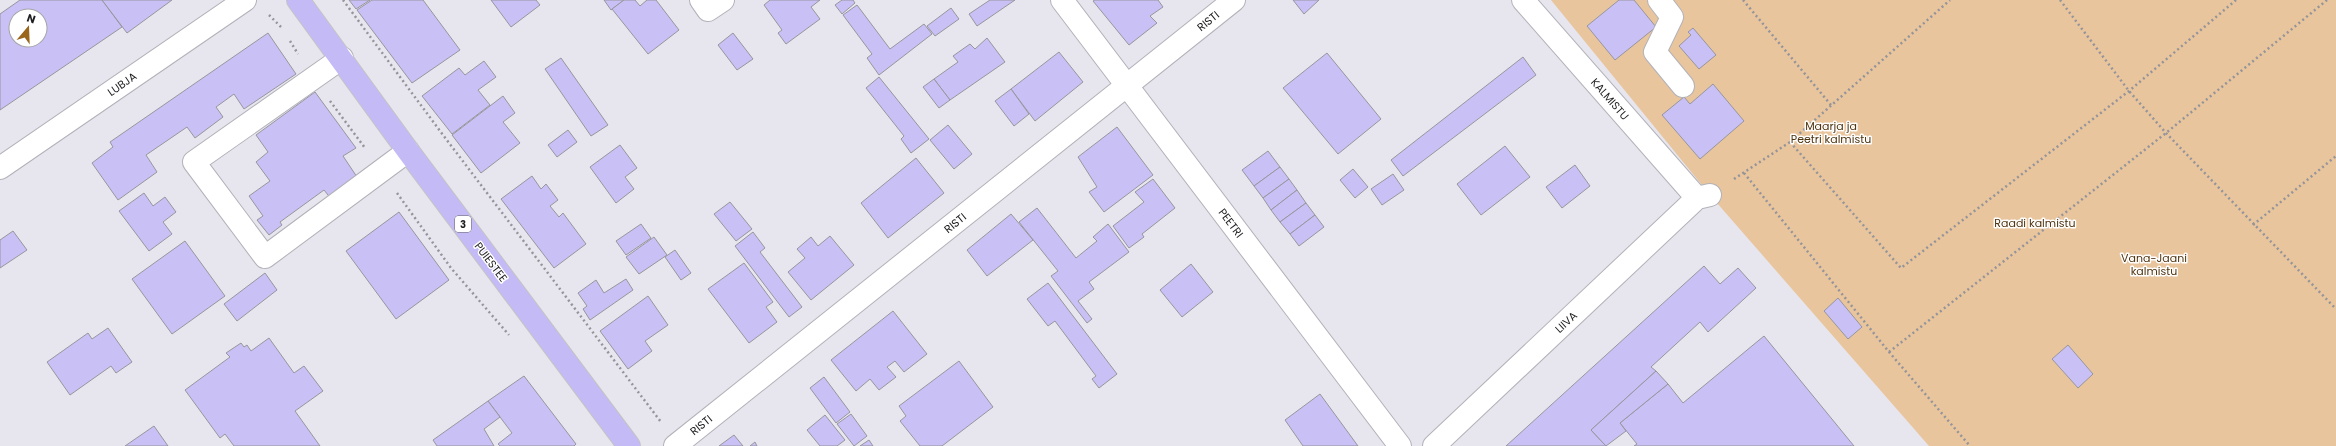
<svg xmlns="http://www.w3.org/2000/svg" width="2336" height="446" viewBox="0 0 2336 446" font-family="Poppins,sans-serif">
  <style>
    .green { fill: #e8c59d }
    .building { fill: #c9c0f6; stroke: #97969d; fill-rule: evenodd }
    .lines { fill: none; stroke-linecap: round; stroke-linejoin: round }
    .minor-casing { stroke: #b3b2b9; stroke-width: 24 }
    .highway-casing { stroke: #c4c4c5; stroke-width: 24 }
    .path { stroke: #95949a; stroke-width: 2.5; stroke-dasharray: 2 3; stroke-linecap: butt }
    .minor { stroke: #fff; stroke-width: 22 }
    .highway { stroke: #c4baf6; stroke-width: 22 }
    .labels { text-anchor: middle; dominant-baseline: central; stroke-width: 3; stroke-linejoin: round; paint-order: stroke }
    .shield { fill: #fff; stroke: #626263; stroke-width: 1 }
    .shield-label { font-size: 10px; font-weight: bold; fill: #1e1e20 }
    .street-label { font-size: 11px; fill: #1e1e20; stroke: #fff }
    .park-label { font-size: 11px; fill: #4e330f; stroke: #fff }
  </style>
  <rect width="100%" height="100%" fill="#e7e6ee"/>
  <polygon class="green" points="1551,0 2336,0 2336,446 1929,446 1710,195"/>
  <g class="building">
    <path d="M20,0H102L122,27L0,110V14ZM16,16H40V40H16Z"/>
    <polygon points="102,0 172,0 127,33"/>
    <polygon points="349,0 370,0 356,9"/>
    <polygon points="372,0 423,0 460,50 412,83 357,10"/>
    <polygon points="491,0 536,0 540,5 511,27"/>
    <polygon points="604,0 624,0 611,10"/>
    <polygon points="624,0 635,0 640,6 647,0 656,0 679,30 648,54 612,9"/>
    <polygon points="770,0 820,0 811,7 820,19 786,44 778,33 782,30 764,5"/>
    <polygon points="842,0 853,0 855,3 842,14 835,5"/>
    <polygon points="990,0 1015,0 977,26 969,14"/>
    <polygon points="1095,0 1158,0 1163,7 1150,16 1157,23 1129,45 1093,1"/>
    <polygon points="1293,0 1319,0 1304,14"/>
    <polygon points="1619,0 1634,0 1656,27 1615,60 1587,26"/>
    <polygon points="857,5 890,49 924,24 932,34 879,75 867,58 872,54 843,15"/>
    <polygon points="951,8 959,19 935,36 927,26"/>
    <polygon points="1693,28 1716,55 1699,69 1679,46 1691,35 1688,32"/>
    <polygon points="268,33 296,74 244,109 234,94 216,107 223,117 195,138 187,127 146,155 157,172 118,200 92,163 113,147 110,142"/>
    <polygon points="733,33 753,59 737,70 718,45"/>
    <polygon points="987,38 1005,62 950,100 934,79 958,62 953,56 970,44 975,49"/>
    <polygon points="1059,52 1083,82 1035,121 1011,89"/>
    <polygon points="1327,53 1381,119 1338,154 1283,88"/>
    <polygon points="1523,57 1536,75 1403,176 1391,160"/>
    <polygon points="561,58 608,125 591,136 545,69"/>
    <polygon points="484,61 496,77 478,90 490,105 452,134 422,96 459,68 465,75"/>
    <polygon points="879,77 929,139 911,153 901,139 904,136 866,88"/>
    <polygon points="934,79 950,100 939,108 923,87"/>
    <polygon points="1713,84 1744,121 1700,159 1662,115 1684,97 1690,104"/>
    <polygon points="1011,89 1029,114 1014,126 995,101"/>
    <polygon points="315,92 356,148 343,156 359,180 332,200 324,190 280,222 282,225 269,235 257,220 263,216 249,196 270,181 256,162 268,152 256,135"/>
    <polygon points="503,96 515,113 503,122 520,143 481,173 452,135"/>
    <polygon points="948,125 972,154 954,169 930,140"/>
    <polygon points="1117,127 1153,175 1104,212 1089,192 1097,187 1078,157"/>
    <polygon points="568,130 577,142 557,157 548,145"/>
    <polygon points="620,145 637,168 625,177 634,189 616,203 590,167"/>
    <polygon points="1505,146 1530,177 1481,215 1457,184"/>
    <polygon points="1268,151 1280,167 1254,186 1242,170"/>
    <polygon points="916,158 944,193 888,238 861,203"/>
    <polygon points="1575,165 1590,186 1562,208 1546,187"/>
    <polygon points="1280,167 1289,179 1263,198 1254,186"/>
    <polygon points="1353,169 1368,187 1355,198 1340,180"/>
    <polygon points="1393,174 1404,190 1382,205 1371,189"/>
    <polygon points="532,176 541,189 546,184 558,200 550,206 559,217 563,213 586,244 554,268 501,199"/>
    <polygon points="1153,179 1175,208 1142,234 1144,237 1129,248 1113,226 1144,202 1135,192"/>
    <polygon points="1289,179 1297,190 1271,210 1263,198"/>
    <polygon points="1297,190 1306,203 1280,222 1271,210"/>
    <polygon points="144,193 153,206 165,197 176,212 163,222 172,234 149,251 119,211"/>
    <polygon points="730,202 752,229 736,241 714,214"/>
    <polygon points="1306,203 1315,215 1290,234 1280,222"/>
    <polygon points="1037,208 1076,258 1097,241 1093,237 1108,224 1129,252 1089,282 1094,289 1078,301 1092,319 1087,323 1051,276 1058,271 1019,222"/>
    <polygon points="399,212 449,280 396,319 346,251"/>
    <polygon points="1011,214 1033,240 987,276 967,250"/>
    <polygon points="1315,215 1324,227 1299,246 1290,234"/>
    <polygon points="641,224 651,238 626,255 616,241"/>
    <polygon points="13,231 27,250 0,268 0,240"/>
    <polygon points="753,232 765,248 760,252 802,307 789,317 735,246"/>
    <polygon points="830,236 854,265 811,300 788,272 805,258 797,249 811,237 818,246"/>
    <polygon points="654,237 667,255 639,274 626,257"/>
    <polygon points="185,241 225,296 172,334 132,279"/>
    <polygon points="675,250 691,273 681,280 665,257"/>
    <polygon points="744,263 773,302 766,307 777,322 749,343 708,289"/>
    <polygon points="1191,264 1213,292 1182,317 1160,290"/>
    <polygon points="1704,266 1720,284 1738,268 1756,288 1708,332 1700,322 1651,367 1656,371 1591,430 1606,446 1506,446"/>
    <polygon points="265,273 277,290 237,321 224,304"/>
    <polygon points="626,279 633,290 590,320 583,309 587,306 578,293 596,280 604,293"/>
    <polygon points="1048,283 1117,374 1099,388 1092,379 1096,376 1055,321 1048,326 1027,299"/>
    <polygon points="648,296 668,325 645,341 652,351 628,369 600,331"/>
    <polygon points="1838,298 1862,327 1848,339 1824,311"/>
    <polygon points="893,311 927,354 904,372 895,361 887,367 896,377 879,390 870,379 856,391 831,360"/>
    <polygon points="108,328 132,362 116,373 111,366 70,395 47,362 88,333 92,339"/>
    <polygon points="1764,336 1854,446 1634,446 1637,444 1620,423 1668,384 1683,403"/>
    <polygon points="269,338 294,373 304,366 323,391 295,411 320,446 234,446 225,434 220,438 185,390 230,357 226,353 241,343 244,347 247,345 251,351"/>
    <polygon points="2068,345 2093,374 2078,388 2052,359"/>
    <polygon points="959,361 993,407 942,446 920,446 900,421 906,416 899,406"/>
    <polygon points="1656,371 1668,384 1620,423 1626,431 1606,446 1591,430"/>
    <polygon points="524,376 576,444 574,446 500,446 498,444 512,433 488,401"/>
    <polygon points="824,377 850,412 836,423 810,388"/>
    <polygon points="1320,394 1358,446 1303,446 1285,420"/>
    <polygon points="488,401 500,417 484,429 494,446 437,446 433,440"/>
    <polygon points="851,414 867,436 854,446 837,424"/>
    <polygon points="825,415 845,440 837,446 820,446 807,430"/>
    <polygon points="154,426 168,446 125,446"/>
    <polygon points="734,435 743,446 719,446"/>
    <polygon points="869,440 873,446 860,446"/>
    <polygon points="755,442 757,446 750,446"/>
  </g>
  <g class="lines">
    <g class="minor-casing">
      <g id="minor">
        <polyline points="701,0 708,10 723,0"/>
        <polyline points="1062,0 1400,446"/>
        <polyline points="1523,0 1697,198"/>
        <polyline points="1659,0 1672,17 1655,52 1683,86"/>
        <polyline points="342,58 194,162 265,257 408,151"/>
        <polyline points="0,168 245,0"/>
        <polyline points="675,446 1234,0"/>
        <polyline points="1434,446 1697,198 1710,195"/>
      </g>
    </g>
    <g class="highway-casing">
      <polyline id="highway" points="298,0 408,151 629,446"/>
    </g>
    <g class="path">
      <polyline points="343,0 443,135 661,422"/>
      <polyline points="1743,0 1831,105"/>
      <polyline points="2060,0 2129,91 2166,133 2336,309"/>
      <polyline points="269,15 281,27"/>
      <polyline points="290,41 298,54"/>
      <polyline points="330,101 365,148"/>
      <polyline points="1790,142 1901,268 2129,91 2236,0"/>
      <polyline points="1744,173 1889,352 1970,446"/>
      <polyline points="1734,179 1790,142 1950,0"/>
      <polyline points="397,193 451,268 509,335"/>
      <polyline points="2253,225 2336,156"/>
      <polyline points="1889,352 2166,133 2327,0"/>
    </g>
    <use href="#minor" class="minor"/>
    <use href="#highway" class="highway"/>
  </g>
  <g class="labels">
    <rect class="shield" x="455" y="216" width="16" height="16" rx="3"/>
    <g class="shield-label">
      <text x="463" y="224">3</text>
    </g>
    <g class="street-label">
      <text transform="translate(1208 21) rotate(-39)">RISTI</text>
      <text transform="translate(122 84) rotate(-35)">LUBJA</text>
      <text transform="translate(1610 99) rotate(49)">KALMISTU</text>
      <text transform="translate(955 223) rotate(-39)">RISTI</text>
      <text transform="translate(1231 223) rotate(53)">PEETRI</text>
      <text transform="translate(491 262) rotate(53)">PUIESTEE</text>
      <text transform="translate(1566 322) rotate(-43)">LIIVA</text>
      <text transform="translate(701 425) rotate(-39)">RISTI</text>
    </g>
    <g class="park-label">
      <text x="1831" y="126">Maarja ja<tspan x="1831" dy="13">Peetri kalmistu</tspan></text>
      <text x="2035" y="223">Raadi kalmistu</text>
      <text x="2154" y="258">Vana-Jaani<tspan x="2154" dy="13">kalmistu</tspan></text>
    </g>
  </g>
  <g transform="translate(28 28) rotate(19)"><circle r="19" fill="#ffffff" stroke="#a5a5a6"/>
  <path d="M0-3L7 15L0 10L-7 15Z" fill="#9a661c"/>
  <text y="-6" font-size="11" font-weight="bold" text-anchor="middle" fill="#1e1e20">N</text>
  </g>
</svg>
